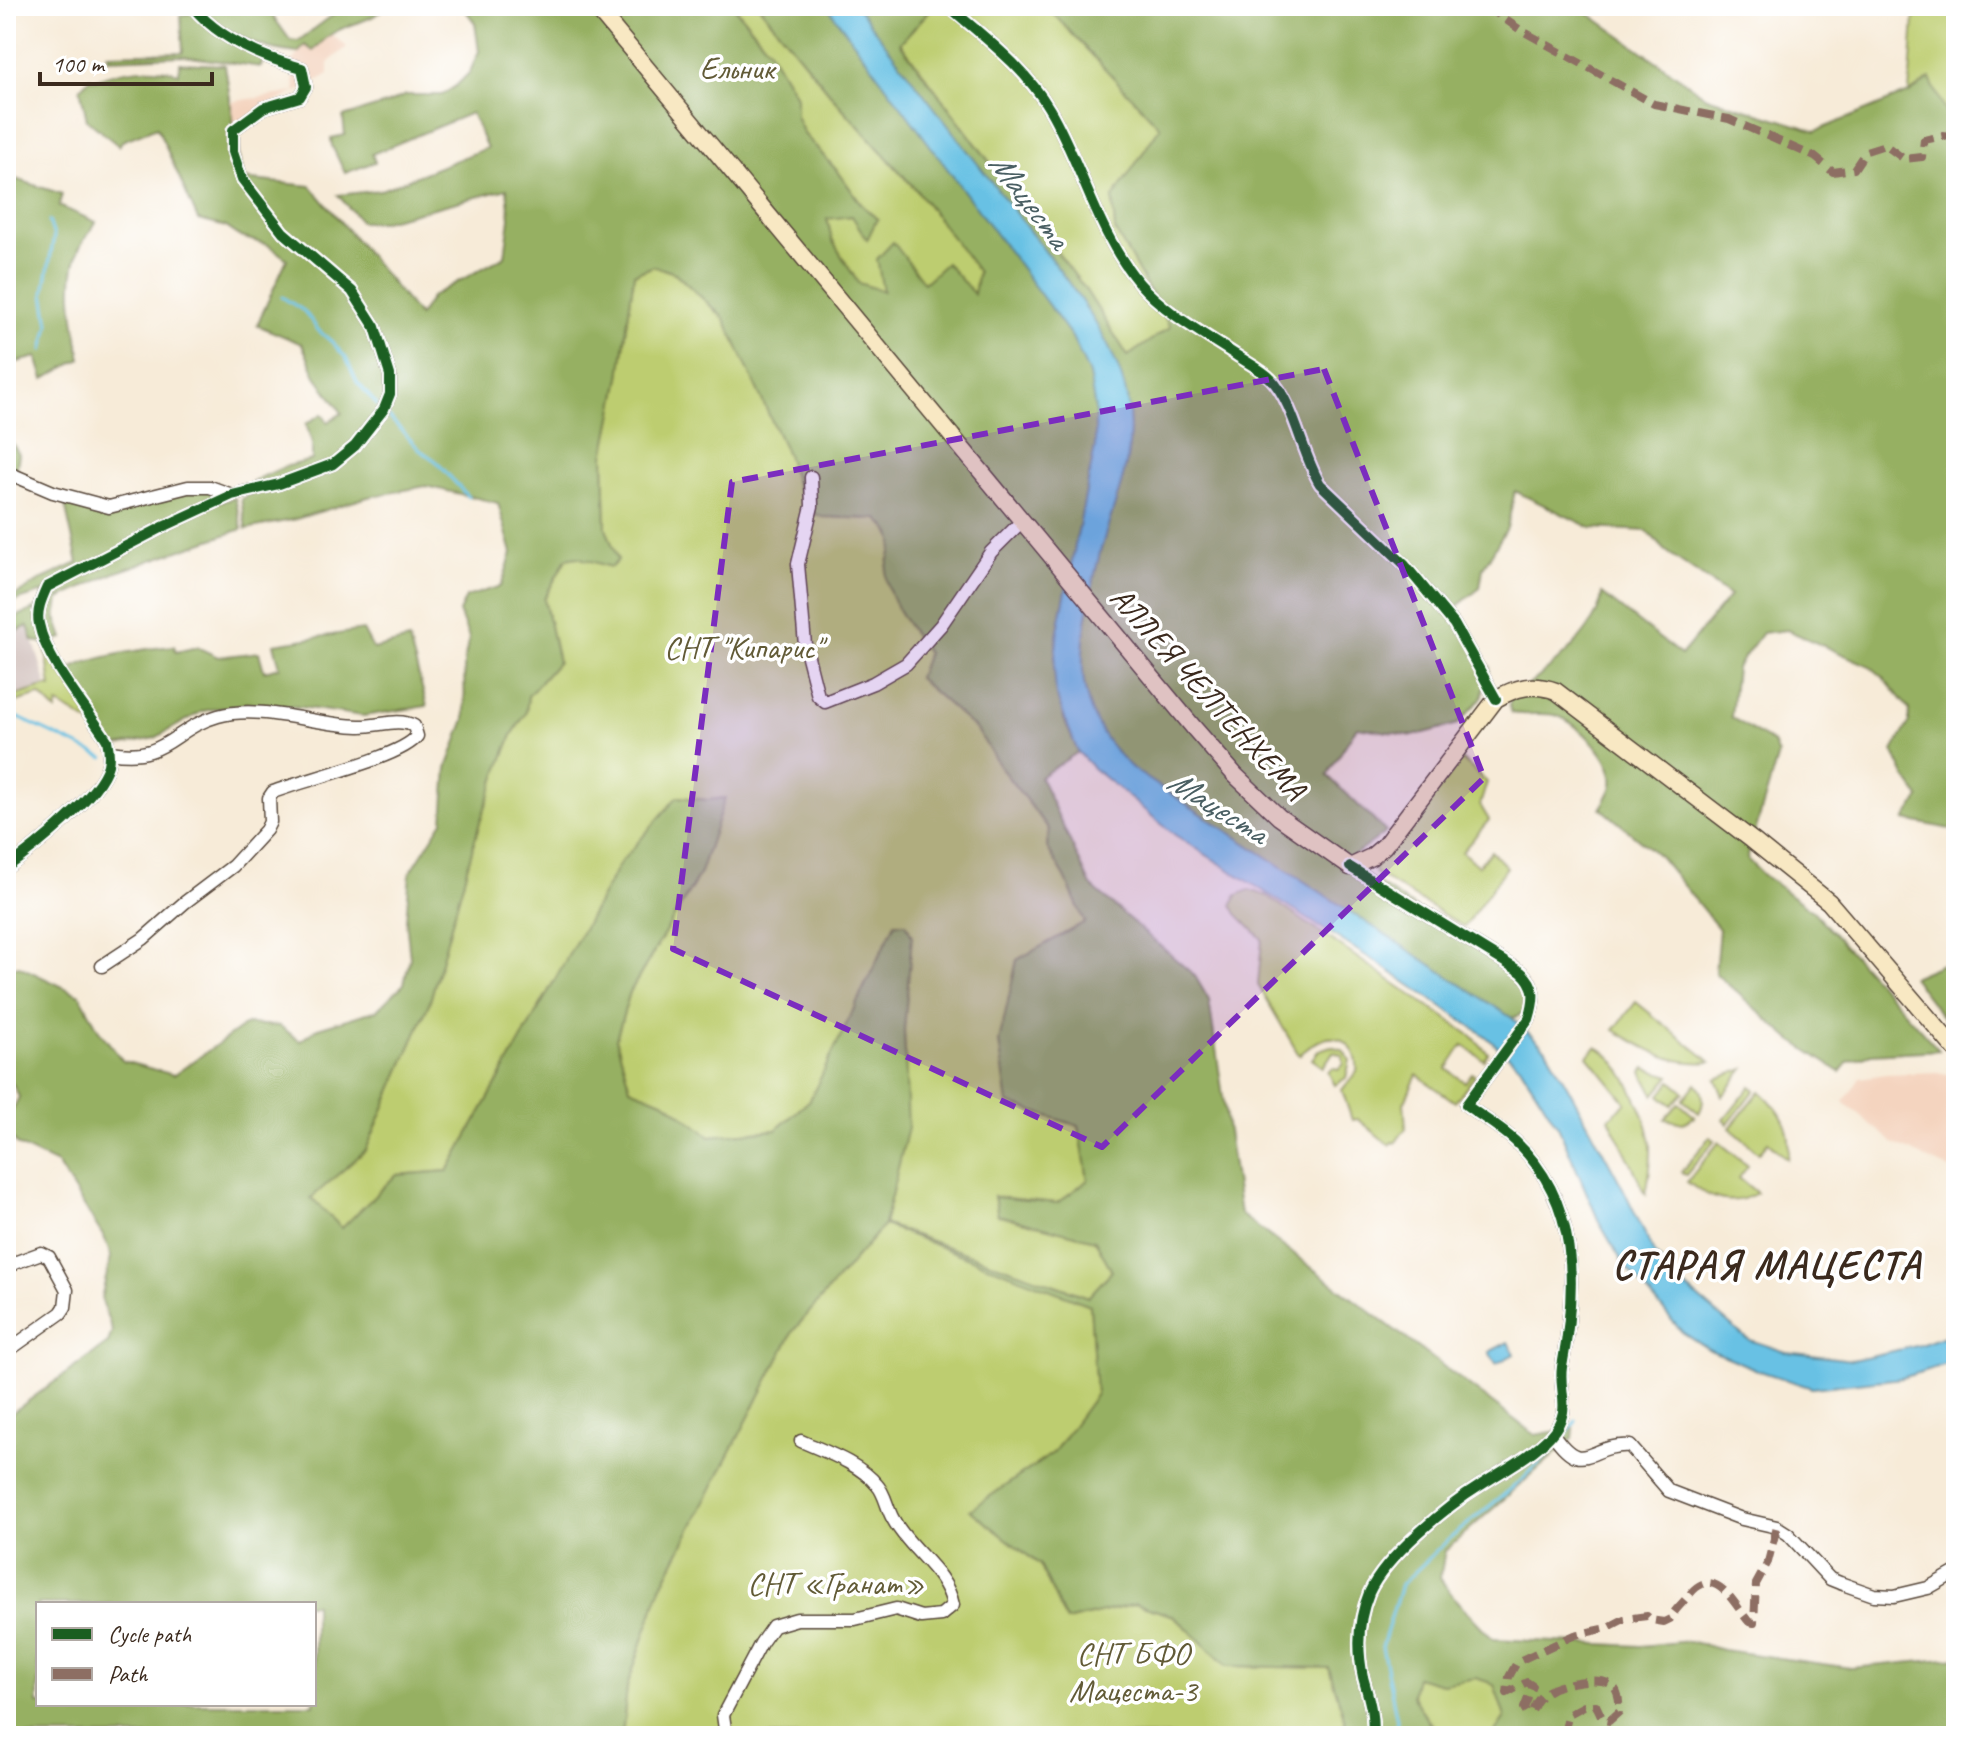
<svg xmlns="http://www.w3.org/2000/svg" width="1962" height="1742" viewBox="0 0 1962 1742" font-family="Caveat,sans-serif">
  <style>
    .built { fill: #f4d4bf }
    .industrial { fill: #d0c0bb }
    .green { fill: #bdcd70; stroke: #7c7c47; stroke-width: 2 }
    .forest { fill: #96b062; stroke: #686d40; stroke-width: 2; fill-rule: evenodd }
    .water { fill: #67c1e4; stroke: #517681; stroke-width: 2 }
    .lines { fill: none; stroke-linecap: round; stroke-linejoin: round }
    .stream { stroke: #67c1e4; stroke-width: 3 }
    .street-casing { stroke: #57473a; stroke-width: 15 }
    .secondary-casing { stroke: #57473a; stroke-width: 19 }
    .street { stroke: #fff; stroke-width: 12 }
    .secondary { stroke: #f8e8c3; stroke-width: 16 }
    .quiet { stroke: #8d6e63; stroke-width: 8; stroke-dasharray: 16 8; stroke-linecap: butt }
    .cycleway-casing { stroke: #fff; stroke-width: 15 }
    .cycleway { stroke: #1b5e20; stroke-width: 10 }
    .marked { fill: #7b2cbf; fill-opacity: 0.2; stroke: #7b2cbf; stroke-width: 6; stroke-dasharray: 16 10; stroke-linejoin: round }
    .labels { text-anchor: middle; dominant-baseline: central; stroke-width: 7; stroke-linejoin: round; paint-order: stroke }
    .park-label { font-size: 32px; fill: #625b37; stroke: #fff }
    .street-label { font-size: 32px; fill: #3b2a1e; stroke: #fff }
    .water-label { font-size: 34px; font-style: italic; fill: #4a5f63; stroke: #fff }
    .district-label { font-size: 40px; font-weight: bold; letter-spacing: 2px; fill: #3b2a1e; stroke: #fff }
  </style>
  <rect width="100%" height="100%" fill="#fff"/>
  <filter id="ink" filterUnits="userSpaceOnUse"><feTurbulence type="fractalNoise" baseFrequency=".0125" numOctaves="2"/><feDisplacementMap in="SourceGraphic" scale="16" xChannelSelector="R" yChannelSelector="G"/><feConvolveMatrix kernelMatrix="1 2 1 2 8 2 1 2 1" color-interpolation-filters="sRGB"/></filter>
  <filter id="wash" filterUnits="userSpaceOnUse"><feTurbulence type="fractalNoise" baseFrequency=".006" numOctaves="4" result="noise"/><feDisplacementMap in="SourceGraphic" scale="32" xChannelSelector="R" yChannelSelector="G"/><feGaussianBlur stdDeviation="1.8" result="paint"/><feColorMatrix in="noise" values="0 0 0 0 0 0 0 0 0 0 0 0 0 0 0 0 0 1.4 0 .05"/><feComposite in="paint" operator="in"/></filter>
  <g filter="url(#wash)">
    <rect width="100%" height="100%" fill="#f7ebd8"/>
    <g class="built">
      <polygon points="331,34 347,47 329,62 329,74 306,87 263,108 233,130 230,102 296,92 291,65 298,53 305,44 313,51"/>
      <polygon points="1937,1072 1956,1076 1956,1166 1949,1169 1893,1143 1844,1102 1860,1078 1886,1074"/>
    </g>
    <polygon class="industrial" points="29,626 47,686 6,699 6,636"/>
    <g class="green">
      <polygon points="734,6 759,6 837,102 918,192 978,272 974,295 924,284 883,291 858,283 832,240 827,218 852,216 877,219 861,204 839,173 804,134 796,116 796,96 768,48"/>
      <polygon points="934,6 1046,6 1161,127 1113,198 1115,230 1170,327 1128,357 1085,289 900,42"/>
      <polygon points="1912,6 1956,6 1956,116 1909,93 1914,18"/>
      <path d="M654,266L675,273L725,319L787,454L801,500L822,517L879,519C906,544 887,549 887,575C886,598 914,634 927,653L918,678L977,730L1001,768L1049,829L1047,847L1065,877L1085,922L1017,960L1008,1103L1079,1126L1088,1180L1057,1203L994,1197L998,1215L1095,1240L1112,1271L1089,1297L896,1229L1090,1304L1096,1394L1053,1453L970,1510L1040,1565L1066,1621L1136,1604L1174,1616L1227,1666L1329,1668L1346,1723L1328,1736H622L627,1687L661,1587L793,1331L884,1225L907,1130L904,1030L906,923L895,924L810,1100L776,1130L710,1136L665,1102L630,1088L616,1039L630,992L699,875L724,798L708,800L681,797L620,863L448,1171L396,1175L342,1229L311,1198L366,1150L430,1001L479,825L498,771L512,735L526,713L528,696L558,662L544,599L566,559L577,556L611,567L618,560L606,528L604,456L620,377L634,274Z"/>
      <polygon points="45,643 101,730 58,704 56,711 40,695 6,705 6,699 47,686 51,687"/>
      <polygon points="1460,758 1487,782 1480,805 1489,820 1462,852 1478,866 1491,851 1507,867 1464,927 1375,873 1374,865"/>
      <path d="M1249,890L1267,896L1473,1037L1488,1053L1484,1060L1463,1045L1447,1069L1465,1082L1472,1073L1475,1076L1455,1102L1417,1075L1404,1103L1406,1128L1395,1143L1392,1142L1389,1145L1358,1119L1352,1120L1342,1090L1357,1071C1359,1051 1343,1031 1321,1040C1313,1043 1306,1050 1299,1055L1258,985L1262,939L1237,914L1232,905L1237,895Z"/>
      <path d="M1636,1002L1711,1062C1672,1066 1646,1049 1614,1030Z"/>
      <polygon points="1331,1046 1343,1050 1350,1060 1346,1078 1335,1085 1328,1072 1333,1068 1339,1069 1344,1064 1342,1055 1333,1052 1323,1067 1312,1059 1319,1050"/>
      <path d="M1596,1047C1620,1055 1645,1113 1650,1137C1653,1153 1649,1178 1646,1194L1609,1118L1626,1103L1588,1056Z"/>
      <polygon points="1645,1068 1670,1076 1654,1095 1642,1072"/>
      <polygon points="1744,1069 1723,1096 1716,1079"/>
      <polygon points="1671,1081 1684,1092 1672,1105 1660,1095"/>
      <path d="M1696,1083C1704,1092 1705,1103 1699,1113L1683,1100Z"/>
      <polygon points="1751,1086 1755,1090 1728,1124 1724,1120"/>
      <path d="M1760,1091C1780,1109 1795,1130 1787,1159L1768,1142L1759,1153L1730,1128Z"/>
      <polygon points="1679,1103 1695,1117 1683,1123 1665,1119"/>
      <polygon points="1710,1137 1715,1140 1686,1175 1681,1172"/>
      <path d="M1719,1142L1748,1166L1739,1178L1757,1193C1731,1208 1710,1199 1687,1182Z"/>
      <path d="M1415,1676L1442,1684L1476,1678L1494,1684L1505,1717L1492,1736C1442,1736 1439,1741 1412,1695Z"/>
    </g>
    <g class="forest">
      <path d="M200,6H268L267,8L290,40L298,41L345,6H387C369,24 353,21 333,33C325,38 319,45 313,51L305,45L298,53C262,50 224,35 200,6Z"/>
      <path d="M459,6H733L768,48L796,96V116L804,134L839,173L861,204L877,219L867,240L852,216L827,219L832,240L858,283L883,291L877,259L893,242L924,283L946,263L974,294L978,272L918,192L837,102L759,6H827L1072,337L1089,374L1095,409V447L1058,630L1054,667L1064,719L1078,752L1040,777L1091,886L1195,976L1209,1000L1240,1214L1535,1435L1574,1428L1573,1438L1445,1551L1440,1578L1455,1599L1493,1639L1641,1646L1689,1641L1723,1650L1851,1668L1956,1658V1736H1492L1505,1717L1494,1684L1476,1678L1442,1684L1416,1677L1412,1695L1430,1725L1447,1736H1328L1346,1723L1329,1668L1227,1666L1174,1616L1136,1604L1066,1621L1040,1565L970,1510L1053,1453L1096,1394L1090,1305L884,1225L793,1331L661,1587L627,1687L622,1736H6V1420L9,1415L108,1343L112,1331L101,1298L111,1257L105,1239L57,1164L19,1146L6,1132V1123L19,1097L12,1083L6,1081V968L19,966L80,995L98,1029L123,1061L174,1075L246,1024L280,1026L300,1041L318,1028L377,1010L404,984L410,958L406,920L410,873L443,821L447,768L465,719L464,662L469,638L459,612L466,597L501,586L512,553L498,503L426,486L368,497L296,519L246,529L241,499L256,491L253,481L284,467L312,460V442L306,424L322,414L328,422L342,413L316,376L302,344L257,325L287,259L268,245L241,237L226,227L198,220L157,127L122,141L119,146L87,120L80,88L90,78L95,80C120,69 153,65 179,73L180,63L225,65L242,179L311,186L419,316L432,296L505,256L510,218L507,189L380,222H361L338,195L381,190L487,148L471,113L372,154L375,162L345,173L332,146L331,138L345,135L343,117L386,104L406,95H442L457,85L470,72L479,51L475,23L466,11ZM654,266L675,273L725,319L787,454L801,500L809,511L822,517L878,519C906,544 887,549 886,575C886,598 914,634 927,653L918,678L977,730L1001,768L1049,829L1047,847L1065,877L1085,922L1017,960L999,1042L1008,1103L1079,1126L1088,1180L1057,1203L994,1197L998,1215L1095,1240L1112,1271L1088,1297L884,1224L908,1128L904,1030L912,936L906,923H895L810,1100L776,1130L710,1136L665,1102L630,1088L616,1039L630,992L699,875L725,798L708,800L677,797L620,863L448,1171L396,1175L342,1228L311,1198L366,1150L430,1001L479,825L498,771L512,735L526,713L528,696L558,662L544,599L566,559L577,557L611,567L618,560L606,528L604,456L620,377L634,274ZM38,1604H314V1704H38Z"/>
      <path d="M856,6H934L900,43L1085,289L1128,356L1170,327L1115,230L1113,198L1160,127L1046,6H1578L1707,97L1816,131L1909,93L1930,79L1945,111L1956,116V830L1905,820L1920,798L1906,778L1893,751L1909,723V709L1883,677L1870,666L1787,630L1762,633L1736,668L1731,717L1773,743L1778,755L1747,859L1763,875L1814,912L1939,1050L1871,1054L1848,1062L1840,1072L1790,1039L1715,973L1719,929L1660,857L1601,808C1604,802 1611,792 1612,785C1616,760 1578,722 1555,715C1541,712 1526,716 1511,713L1509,705L1511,699C1542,674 1597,636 1602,594L1681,655L1730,596L1666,551L1647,531L1591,528L1515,491L1507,528L1483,568L1480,588L1455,608C1458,629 1479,650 1490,668L1481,699L1458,724L1413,736L1357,727L1327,775L1386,832L1345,862L1518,975L1529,990V1011L1512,1018L1133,769C1079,720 1076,672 1089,604C1093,582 1097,560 1104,539C1119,489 1137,451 1127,398C1114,330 1045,253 1004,198C955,134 905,70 856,6Z"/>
      <polygon points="192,13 263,58 261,67 183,56 108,59 107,54 183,52 181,15"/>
      <path d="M6,176L62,194L59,206L96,222C91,231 83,240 79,249C65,283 75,325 81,359L44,379L37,357L6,365Z"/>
      <polygon points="6,434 19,454 17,467 20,483 6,477"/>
      <polygon points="210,487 214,496 210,504 235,498 242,529 114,573 59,599 56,618 63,638 45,643 33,641 28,626 6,636 6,621 39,607 44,592 6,604 6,601 43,579 78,563 64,500 114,512"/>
      <path d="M363,630L373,649L409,640L427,706L363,716L300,707L248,703L203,711L155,738L109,748L64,674C79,658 150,648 174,646L176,652L197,647L218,657L259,652L264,671L280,667L274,644Z"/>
      <polygon points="1947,962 1956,962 1956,1018 1947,1023 1912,977"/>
    </g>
    <g class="water">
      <path d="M827,6H856C905,70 955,134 1004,198C1045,253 1114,330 1127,398C1137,451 1119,489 1104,539C1097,560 1093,582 1089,604C1076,672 1079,720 1133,769L1512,1018L1546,1049L1568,1087L1623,1188L1654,1253L1676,1279L1747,1339L1786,1352L1852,1360L1920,1345L1956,1332V1361L1902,1378L1812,1388L1760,1371L1710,1350L1682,1332L1624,1265L1600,1224L1559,1128L1520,1066L1484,1035L1379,964L1175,835L1093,768L1078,752L1056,695L1054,667L1058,630L1095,447V409L1089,374L1072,337Z"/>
      <polygon points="1508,1342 1514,1354 1496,1364 1489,1352"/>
    </g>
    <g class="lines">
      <g class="stream">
        <polyline points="282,297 304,311 319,331 332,342 346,358 357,382 377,405"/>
        <polyline points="43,350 49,325 44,293 54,236 49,221"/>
        <polyline points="388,416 420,450 436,461 468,497"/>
        <polyline points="6,719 19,718 104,758"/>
        <polyline points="1561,1441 1576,1421"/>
        <polyline points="1395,1736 1397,1720 1382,1647 1401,1585 1448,1540 1522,1480 1556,1446"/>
      </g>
    </g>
  </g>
  <g filter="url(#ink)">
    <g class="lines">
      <g class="street-casing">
        <g id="street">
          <path d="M948,6C985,38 1025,67 1050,110C1082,165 1097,233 1139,283C1164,312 1204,334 1236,355C1248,363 1262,370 1271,379C1294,403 1302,454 1320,484L1404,564L1454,624L1496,699"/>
          <polyline points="6,472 53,492 109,507 188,487 210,487 232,495"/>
          <polyline points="811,477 812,506 798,564 805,645 818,696 825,702 873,683 906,664 941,625 991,552 1021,522"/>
          <path d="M1350,867L1521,972C1537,986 1535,999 1529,1019L1466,1105C1482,1117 1500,1127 1515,1141C1580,1202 1577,1287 1562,1367C1558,1394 1574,1410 1550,1436C1530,1457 1505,1469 1481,1485C1447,1506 1385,1557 1369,1593C1358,1620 1357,1649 1363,1677C1368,1696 1375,1716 1372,1736"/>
          <path d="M6,868C33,849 100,796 108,765C110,756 109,749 107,740C86,707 46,661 39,624C36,611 42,598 47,587L165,526L232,495L279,484L333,464L355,446L384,409L390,394V375L375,327L352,291L283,232L242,179L233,152V130L263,108L300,97L306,87L302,68C261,57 219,39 192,6"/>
          <path d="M102,966L143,939L184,903L233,866L266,830L270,822L269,798L273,792C300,781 403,757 417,736L414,726C398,717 377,727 359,726C315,725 261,704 218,716C171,729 168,762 110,752"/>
          <polyline points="6,1270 14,1263 41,1253 49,1257 67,1290 65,1307 61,1313 6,1352"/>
          <path d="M1553,1434C1584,1479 1589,1443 1630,1446L1669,1491L1742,1519L1777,1527L1788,1534L1830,1579L1840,1583L1874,1595L1894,1596L1928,1588L1956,1572"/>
          <path d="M726,1736L723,1715L761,1643L773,1626L797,1619H855L896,1609L921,1617L941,1615L953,1605C946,1570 910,1551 893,1519C887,1509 885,1493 877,1485C859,1463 826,1452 801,1441"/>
        </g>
      </g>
      <g class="secondary-casing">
        <path id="secondary" d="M595,6L1194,728L1235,775L1279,817L1350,867L1371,857L1384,846L1496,699C1516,687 1533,683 1556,691L1752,840L1829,902L1956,1050"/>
      </g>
      <use href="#street" class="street"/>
      <use href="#secondary" class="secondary"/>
      <g class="quiet">
        <polyline points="1486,6 1519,29 1654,104 1729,119 1815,157 1833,172 1854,169 1866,151 1885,145 1904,159 1922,157 1924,140 1943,136 1952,137 1956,133"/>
        <polyline points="1956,117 1956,123"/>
        <path d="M1563,1736L1569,1714L1584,1706L1596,1705L1603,1720L1609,1721L1619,1712C1621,1684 1609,1679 1585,1681C1569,1683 1548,1686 1538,1700C1535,1703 1534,1708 1532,1711L1527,1713L1524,1708L1533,1686L1527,1682L1507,1693L1509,1677L1517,1662L1575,1635L1607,1628L1624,1619L1647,1616L1651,1620L1664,1622L1670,1619C1674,1610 1683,1603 1689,1595C1715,1563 1733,1603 1749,1622L1754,1623L1756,1584L1768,1562L1777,1527"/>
      </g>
      <g class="cycleway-casing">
        <g id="cycleway">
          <path d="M948,6C985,38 1025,67 1050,110C1082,165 1097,233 1139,283C1164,312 1204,334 1236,355C1248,363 1262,370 1271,379C1294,403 1302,454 1320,484L1404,564L1454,624L1496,699"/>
          <path d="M1350,867L1521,972C1537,986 1535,999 1529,1019L1466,1105C1482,1117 1500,1127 1515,1141C1580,1202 1577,1287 1562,1367C1558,1394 1574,1410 1550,1436C1530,1457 1505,1469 1481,1485C1447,1506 1385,1557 1369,1593C1358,1620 1357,1649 1363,1677C1368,1696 1375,1716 1372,1736"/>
          <path d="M6,868C33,849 100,796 108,765C110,756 109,749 107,740C86,707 46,661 39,624C36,611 42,598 47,587L165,526L232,495L279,484L333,464L355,446L384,409L390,394V375L375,327L352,291L283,232L242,179L233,152V130L263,108L300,97L306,87L302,68C261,57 219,39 192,6"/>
        </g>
      </g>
      <use href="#cycleway" class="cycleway"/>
    </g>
  </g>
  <path class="marked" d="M1324,369L1484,778L1102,1147L673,949L732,482Z"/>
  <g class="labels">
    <g class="park-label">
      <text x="737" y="68">Ельник</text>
      <text x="743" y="647">СНТ "Кипарис"</text>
      <text x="836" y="1583">СНТ «Гранат»</text>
      <text x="1133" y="1653">СНТ БФО<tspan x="1133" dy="37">Мацеста-3</tspan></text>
    </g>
    <g class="street-label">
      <text transform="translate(1208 693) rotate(48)">АЛЛЕЯ ЧЕЛТЕНХЕМА</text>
    </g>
    <g class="water-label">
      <text transform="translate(1030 200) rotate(53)">Мацеста</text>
      <text transform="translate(1218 806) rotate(32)">Мацеста</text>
    </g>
    <g class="district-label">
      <text x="1767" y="1265">СТАРАЯ МАЦЕСТА</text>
    </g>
  </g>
  <rect width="1962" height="1742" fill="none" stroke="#fff" stroke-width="32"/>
  <rect x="36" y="1602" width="280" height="104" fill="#ffffff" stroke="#b1aaa5" stroke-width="2"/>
  <rect x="52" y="1628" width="40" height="12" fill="#1b5e20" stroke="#b1aaa5" stroke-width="2"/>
  <text x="108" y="1642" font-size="24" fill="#3b2a1e">Cycle path</text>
  <rect x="52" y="1668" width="40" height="12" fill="#8d6e63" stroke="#b1aaa5" stroke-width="2"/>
  <text x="108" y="1682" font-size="24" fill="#3b2a1e">Path</text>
  <path d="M40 72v12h172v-12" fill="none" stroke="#3b2a1e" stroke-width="4"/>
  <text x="52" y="72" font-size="24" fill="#3b2a1e" stroke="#ffffff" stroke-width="6" paint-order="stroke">100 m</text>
</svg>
